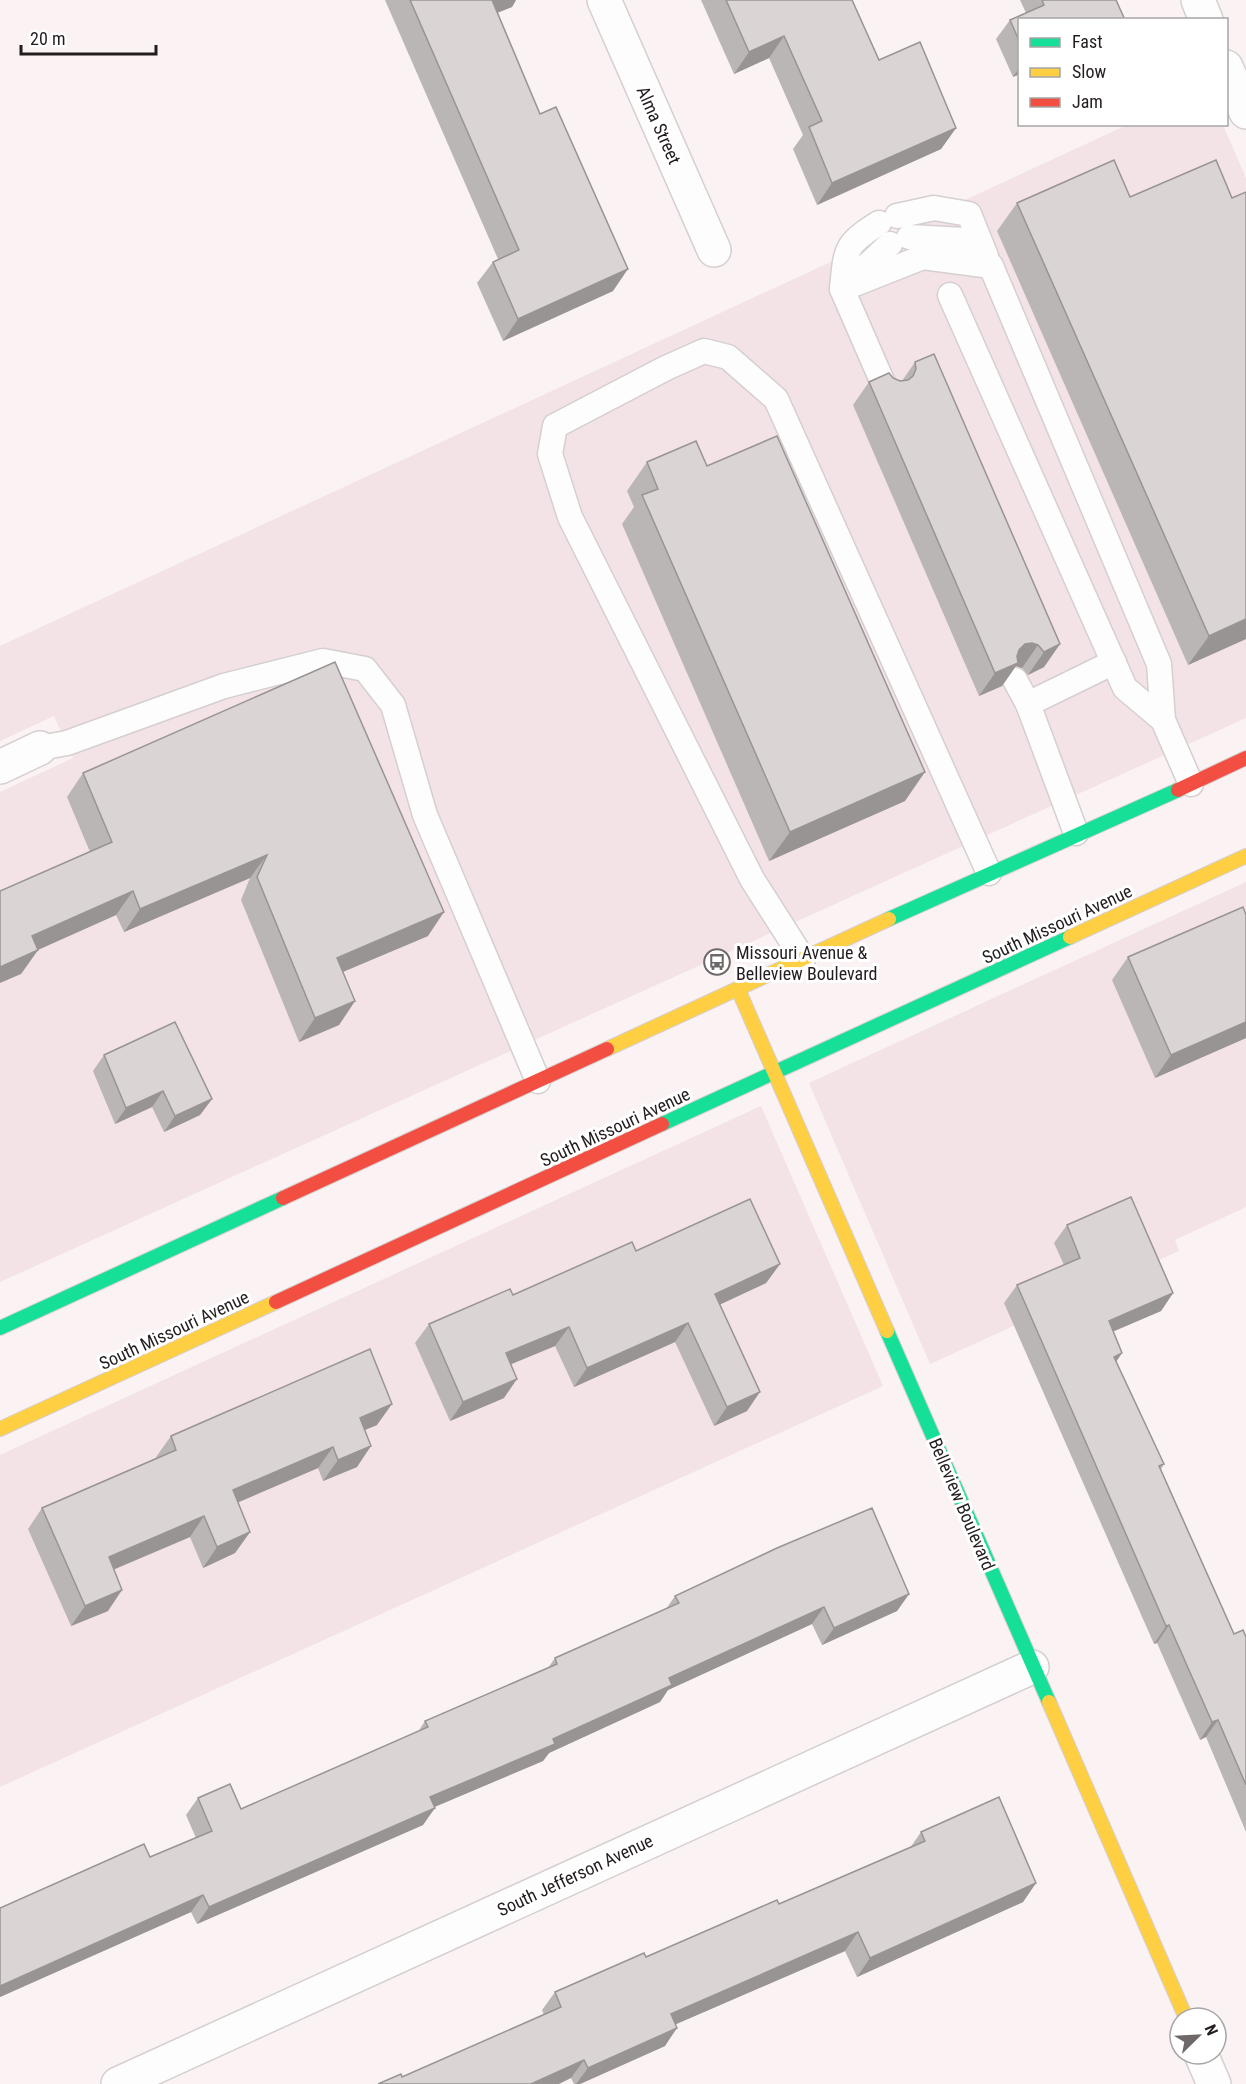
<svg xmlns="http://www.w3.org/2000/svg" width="1246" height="2084" viewBox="0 0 1246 2084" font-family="'Roboto Condensed',sans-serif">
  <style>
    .built { fill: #f3e3e6 }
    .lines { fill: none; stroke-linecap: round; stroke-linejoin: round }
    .lane-casing { stroke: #d5cfd0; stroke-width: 27 }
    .street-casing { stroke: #d5cfd0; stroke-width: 36 }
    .fast-casing { stroke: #d5cfd0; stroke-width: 16 }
    .slow-casing { stroke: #d5cfd0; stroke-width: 16 }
    .jam-casing { stroke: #d5cfd0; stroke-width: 16 }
    .lane { stroke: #fefdfd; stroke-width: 24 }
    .street { stroke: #fefdfd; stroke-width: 33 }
    .fast { stroke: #16e098; stroke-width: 14 }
    .slow { stroke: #ffcf43; stroke-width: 14 }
    .jam { stroke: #f24e42; stroke-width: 14 }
    .wall { fill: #bbb6b6 }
    .shaded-wall { fill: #999494 }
    .building { fill: #dad4d4; stroke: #999494; stroke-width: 1.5 }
    .labels { text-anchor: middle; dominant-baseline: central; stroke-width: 6; stroke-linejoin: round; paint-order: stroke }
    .street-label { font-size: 18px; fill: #231d1e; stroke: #fff }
    .poi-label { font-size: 18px; fill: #231d1e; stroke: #fff; text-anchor: start }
  </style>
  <rect width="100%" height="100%" fill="#faf2f3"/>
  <g class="built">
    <polygon points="1127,125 1223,125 1246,178 1246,718 0,1282 0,792 73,758 54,716 0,741 0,646"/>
    <polygon points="1246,882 1246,1207 1175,1240 1179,1251 930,1364 809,1083"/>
    <polygon points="761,1106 883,1386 0,1787 0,1455"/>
  </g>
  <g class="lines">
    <g class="lane-casing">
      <g id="lane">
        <polyline points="897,216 934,208 969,214 986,256"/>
        <path d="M879,223C844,245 846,249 842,289L923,257L991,266"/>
        <polyline points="909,237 965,240 991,266 1159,664 1163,720"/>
        <polyline points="950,295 1125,688 1163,720 1191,784"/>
        <polyline points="886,390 842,289 890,244"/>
        <polyline points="1015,680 1028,704 1076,833"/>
        <polyline points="1028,704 1114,662"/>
        <polyline points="40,748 67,743 224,686 323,661 365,669 393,705 425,815 538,1081"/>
        <polyline points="803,959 752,879 570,517 550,454 555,426 666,368 704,351 728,357 776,399 989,873"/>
      </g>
    </g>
    <g class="street-casing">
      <g id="street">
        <polyline points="604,0 714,250"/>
        <polyline points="1198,0 1206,20"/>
        <polyline points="1226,67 1246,112"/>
        <polyline points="0,767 40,748"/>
        <polyline points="1201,2054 1214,2084"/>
        <polyline points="118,2084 1032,1667"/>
      </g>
    </g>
    <g class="fast-casing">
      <g id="fast">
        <polyline points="889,919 1178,790"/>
        <polyline points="662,1124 1070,937"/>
        <polyline points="0,1328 283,1198"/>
        <polyline points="887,1331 1049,1702"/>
      </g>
    </g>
    <g class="slow-casing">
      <g id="slow">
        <polyline points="1070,937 1246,856"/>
        <polyline points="738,989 887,1331"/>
        <polyline points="607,1049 889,919"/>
        <polyline points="0,1429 276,1302"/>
        <polyline points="1049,1702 1186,2018"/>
      </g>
    </g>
    <g class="jam-casing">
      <g id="jam">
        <polyline points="1178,790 1246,758"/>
        <polyline points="283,1198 607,1049"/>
        <polyline points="276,1302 662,1124"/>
      </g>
    </g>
    <use href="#lane" class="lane"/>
    <use href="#street" class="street"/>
    <use href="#fast" class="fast"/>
    <use href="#slow" class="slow"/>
    <use href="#jam" class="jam"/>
  </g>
  <g class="wall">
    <polygon points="385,0 516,0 512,7 497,13 613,291 503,341 477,283 493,262 498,259"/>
    <polygon points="701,0 852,0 879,60 956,128 941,149 817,205 793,149 803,135 769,58 734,74"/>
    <polygon points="1020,0 1116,0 1020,20 1020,74 1013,77 996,39 1010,20 1026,13"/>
    <polygon points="1246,192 1246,639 1188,665 997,231 1017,203 1130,197 1232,198"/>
    <polygon points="915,362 1060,644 1044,667 1028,675 1022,668 1016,666 1002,686 979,696 853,405 869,382 893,378 900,381 902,381"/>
    <polygon points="647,462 707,466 905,801 769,861 622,524 634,507 627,491"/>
    <polygon points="335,662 428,936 343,972 355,1001 339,1025 299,1042 241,900 250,878 124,932 116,915 38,950 21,974 90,852 67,797 83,773"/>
    <polygon points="1246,915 1246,1038 1155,1078 1112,980 1128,957"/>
    <polygon points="104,1055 212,1099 200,1115 164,1132 152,1107 115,1124 93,1071"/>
    <polygon points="1067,1225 1173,1293 1161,1311 1113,1331 1116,1362 1164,1464 1161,1469 1234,1634 1246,1637 1246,1832 1206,1737 1200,1740 1157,1643 1154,1644 1004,1303 1017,1285 1064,1265 1054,1243"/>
    <polygon points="636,1251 780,1264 766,1283 720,1304 747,1411 714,1426 675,1342 574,1387 555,1346 511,1364 504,1398 450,1421 415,1343 429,1324 513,1295"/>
    <polygon points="377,1425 365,1430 357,1467 323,1481 318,1468 238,1502 250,1532 235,1553 203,1568 190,1537 114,1569 108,1611 71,1626 28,1529 42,1508 157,1458 156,1457 171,1436"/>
    <polygon points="909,1594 897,1611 822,1645 812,1624 668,1690 660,1702 549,1753 543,1761 434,1807 423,1825 197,1924 191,1912 0,1997 0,1908 150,1857 196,1838 186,1815 198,1798 241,1809 418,1732 425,1721 548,1668 555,1658 666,1609 675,1596"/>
    <polygon points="921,1832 1036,1883 1023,1902 857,1977 845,1951 676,2024 665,2046 580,2084 574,2084 571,2078 402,2077 544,2015 542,2010 555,1992 779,1904 910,1848"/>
  </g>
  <g class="shaded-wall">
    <polygon points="491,0 516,0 512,7 476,21"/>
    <polygon points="784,36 769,58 734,74 749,52"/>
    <polygon points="1020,67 1020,74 1013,77"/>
    <polygon points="956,128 941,149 817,205 832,183"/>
    <polygon points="628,269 613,291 503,341 518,319"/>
    <polygon points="1246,619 1246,639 1188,665 1209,636"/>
    <polygon points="1032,643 1038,645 1022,668 1016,666 1002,686 979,696 995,673 1025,644"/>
    <polygon points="1060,644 1044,667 1028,675 1044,652"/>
    <polygon points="925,772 905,801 769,861 790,832"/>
    <polygon points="267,855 250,878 124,932 140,909"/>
    <polygon points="133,891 116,915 15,960 32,936"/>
    <polygon points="444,912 428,936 321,981 337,958"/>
    <polygon points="38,950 21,974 0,983 0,967"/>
    <polygon points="355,1001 339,1025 299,1042 315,1018"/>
    <polygon points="1246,1022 1246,1038 1155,1078 1171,1055"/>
    <polygon points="163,1091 152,1107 115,1124 126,1108"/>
    <polygon points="212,1099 200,1115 164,1132 175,1116"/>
    <polygon points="780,1264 766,1283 702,1313 715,1294"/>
    <polygon points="1173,1293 1161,1311 1096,1339 1109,1321"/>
    <polygon points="688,1323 675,1342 574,1387 587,1368"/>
    <polygon points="569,1327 555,1346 492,1372 506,1353"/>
    <polygon points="1122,1353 1110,1371 1114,1357"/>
    <polygon points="517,1379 504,1398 450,1421 463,1402"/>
    <polygon points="760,1392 747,1411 714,1426 727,1407"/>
    <polygon points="392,1404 377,1425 345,1438 360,1418"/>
    <polygon points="371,1446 357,1467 323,1481 338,1460"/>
    <polygon points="333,1447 318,1468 218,1511 233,1490"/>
    <polygon points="204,1516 190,1537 94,1578 109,1557"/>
    <polygon points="250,1532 235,1553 203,1568 217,1547"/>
    <polygon points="122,1590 108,1611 71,1626 85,1606"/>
    <polygon points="909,1594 897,1611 822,1645 834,1628"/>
    <polygon points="824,1607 812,1624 668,1690 660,1702 549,1753 543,1761 418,1814 430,1797 553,1739 669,1678"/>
    <polygon points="1169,1625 1157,1643 1154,1644 1166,1626"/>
    <polygon points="1218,1720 1206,1737 1200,1740 1212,1722"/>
    <polygon points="435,1808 423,1825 197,1924 209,1907"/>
    <polygon points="1036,1883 1023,1902 857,1977 870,1958"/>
    <polygon points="203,1895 191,1912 0,1997 0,1986"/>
    <polygon points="858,1932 845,1951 658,2032 671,2014"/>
    <polygon points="677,2028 665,2046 580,2084 576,2084 588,2068"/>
    <polygon points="584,2060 571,2078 559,2084 531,2084"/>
  </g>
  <g class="building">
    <polygon points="410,0 492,0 540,114 556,107 628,269 518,319 493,262 519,250"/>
    <polygon points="726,0 852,0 879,60 920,42 956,128 832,183 809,127 822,121 784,36 749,52"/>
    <polygon points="1042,0 1116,0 1125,20 1020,20 1020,43 1010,20 1044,5"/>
    <polygon points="1114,160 1130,197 1216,160 1232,198 1246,192 1246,619 1209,636 1017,203"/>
    <polygon points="934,354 1060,644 1044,652 1038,645 1032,643 1025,644 1019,650 1017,656 1018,663 995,673 869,382 889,373 893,378 900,381 908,380 913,376 916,369 915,362"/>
    <polygon points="777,436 925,772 790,832 642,495 658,489 647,462 696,441 707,466"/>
    <polygon points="335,662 444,912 337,958 355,1001 315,1018 257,877 267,855 140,909 133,891 32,936 38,950 0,967 0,891 112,842 83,773"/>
    <polygon points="1243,907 1246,915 1246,1022 1171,1055 1128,957"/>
    <polygon points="175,1022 212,1099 175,1116 163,1091 126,1108 104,1055"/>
    <polygon points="1131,1197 1173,1293 1109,1321 1122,1353 1114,1357 1164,1464 1159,1466 1234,1634 1243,1630 1246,1637 1246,1785 1218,1720 1212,1722 1169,1625 1166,1626 1017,1285 1080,1258 1067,1225"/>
    <polygon points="750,1199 780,1264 715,1294 760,1392 727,1407 688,1323 587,1368 569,1327 506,1353 517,1379 463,1402 429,1324 510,1289 513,1295 632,1242 636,1251"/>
    <polygon points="370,1349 392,1404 360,1418 371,1446 338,1460 333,1447 233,1490 250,1532 217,1547 204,1516 109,1557 122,1590 85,1606 42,1508 176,1450 171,1436"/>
    <polygon points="872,1508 909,1594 834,1628 824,1607 669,1678 672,1685 553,1739 555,1744 430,1797 435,1808 209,1907 203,1895 0,1986 0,1908 144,1844 150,1857 212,1831 198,1798 230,1784 241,1809 428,1727 425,1721 557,1664 555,1658 679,1603 675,1596 777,1548"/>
    <polygon points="999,1797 1036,1883 870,1958 858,1932 671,2014 677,2028 588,2068 584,2060 531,2084 378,2084 401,2074 402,2077 561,2007 555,1992 644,1953 646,1957 777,1900 779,1904 925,1841 921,1832"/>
  </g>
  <defs>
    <g id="bus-ring" transform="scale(1.35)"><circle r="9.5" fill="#fff" stroke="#6e6869" stroke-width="1.5"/><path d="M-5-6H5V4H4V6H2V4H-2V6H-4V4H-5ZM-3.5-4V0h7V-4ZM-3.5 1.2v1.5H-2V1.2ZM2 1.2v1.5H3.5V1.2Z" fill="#6e6869"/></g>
  </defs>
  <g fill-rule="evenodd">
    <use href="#bus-ring" x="717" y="962"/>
  </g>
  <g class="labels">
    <g class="street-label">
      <text transform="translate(659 125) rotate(66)">Alma Street</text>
      <text transform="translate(1057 924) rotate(-25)">South Missouri Avenue</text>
      <text transform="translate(615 1127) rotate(-25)">South Missouri Avenue</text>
      <text transform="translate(174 1330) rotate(-25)">South Missouri Avenue</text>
      <text transform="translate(962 1504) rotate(67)">Belleview Boulevard</text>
      <text transform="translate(575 1875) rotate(-25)">South Jefferson Avenue</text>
    </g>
    <g class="poi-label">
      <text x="736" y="952">Missouri Avenue &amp;<tspan x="736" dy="21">Belleview Boulevard</tspan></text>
    </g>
  </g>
  <rect x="1018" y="18" width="210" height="108" fill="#ffffff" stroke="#a7a5a5" stroke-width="1.5"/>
  <rect x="1030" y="38" width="30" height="9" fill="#16e098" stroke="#a7a5a5" stroke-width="1.5"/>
  <text x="1072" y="48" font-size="18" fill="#231d1e">Fast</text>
  <rect x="1030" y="68" width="30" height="9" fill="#ffcf43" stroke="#a7a5a5" stroke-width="1.5"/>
  <text x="1072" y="78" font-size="18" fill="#231d1e">Slow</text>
  <rect x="1030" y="98" width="30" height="9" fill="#f24e42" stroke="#a7a5a5" stroke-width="1.5"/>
  <text x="1072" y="108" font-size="18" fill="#231d1e">Jam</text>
  <g transform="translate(1198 2036) rotate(66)"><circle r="28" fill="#ffffff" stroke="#a7a5a5" stroke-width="1.5"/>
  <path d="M0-4.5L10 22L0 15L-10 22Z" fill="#6e6869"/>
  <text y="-9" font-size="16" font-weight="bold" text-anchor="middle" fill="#231d1e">N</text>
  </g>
  <path d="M21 45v9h135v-9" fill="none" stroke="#231d1e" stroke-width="3"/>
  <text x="30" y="45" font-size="18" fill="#231d1e" stroke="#ffffff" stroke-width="4.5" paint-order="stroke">20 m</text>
</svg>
